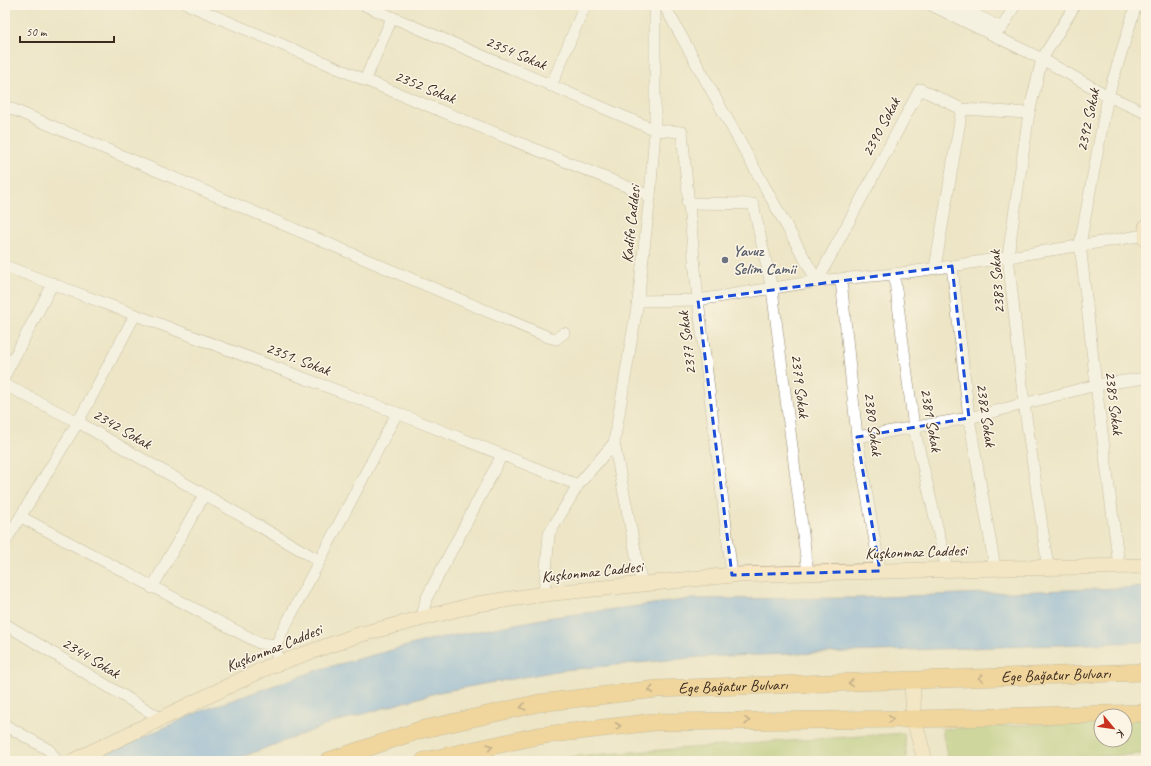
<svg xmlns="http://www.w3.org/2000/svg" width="1151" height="766" viewBox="0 0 1151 766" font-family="Caveat,sans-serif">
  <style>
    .green { fill: #a9c46a; stroke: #727744 }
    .water { fill: #73abe2; stroke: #576a80 }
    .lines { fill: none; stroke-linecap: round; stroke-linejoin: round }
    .street-casing { stroke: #948872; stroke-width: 12 }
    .secondary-casing { stroke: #948872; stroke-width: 16 }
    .primary-casing { stroke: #948872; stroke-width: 18 }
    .street { stroke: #fff; stroke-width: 11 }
    .secondary { stroke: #fae7c3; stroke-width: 15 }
    .primary { stroke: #f3c26a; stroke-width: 17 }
    .oneway { stroke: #8e6e40 }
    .marked { fill: none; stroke: #1d4ed8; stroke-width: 3; stroke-dasharray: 8 5; stroke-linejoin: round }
    .worship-dot { fill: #6b7280; stroke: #fcf5e5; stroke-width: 1.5 }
    .labels { text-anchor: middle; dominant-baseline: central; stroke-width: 3; stroke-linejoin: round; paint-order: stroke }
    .street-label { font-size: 16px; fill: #3b2a1e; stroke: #fcf5e5 }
    .worship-label { font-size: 16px; font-weight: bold; fill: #5b616d; stroke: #fcf5e5; text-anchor: start }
  </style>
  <rect width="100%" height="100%" fill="#fcf5e5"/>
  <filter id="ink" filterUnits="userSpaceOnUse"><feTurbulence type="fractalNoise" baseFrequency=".025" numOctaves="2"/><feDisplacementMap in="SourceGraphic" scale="8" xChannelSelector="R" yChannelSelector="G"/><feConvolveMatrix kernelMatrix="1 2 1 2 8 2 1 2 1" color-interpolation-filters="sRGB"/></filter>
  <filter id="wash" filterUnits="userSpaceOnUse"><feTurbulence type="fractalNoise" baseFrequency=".012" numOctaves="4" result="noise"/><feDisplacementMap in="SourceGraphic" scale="16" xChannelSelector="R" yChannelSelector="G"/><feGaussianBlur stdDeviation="0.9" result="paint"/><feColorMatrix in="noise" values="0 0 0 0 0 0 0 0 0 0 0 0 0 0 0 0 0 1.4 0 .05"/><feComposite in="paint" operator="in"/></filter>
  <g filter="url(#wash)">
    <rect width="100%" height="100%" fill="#ede5c6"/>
    <g class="green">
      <polygon points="1146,718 1146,755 1143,754 1010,761 948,761 942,729 1101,721 1101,740 1125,740 1125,719"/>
      <polygon points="904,733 907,761 551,761 576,756"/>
    </g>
    <polygon class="water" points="1146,587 1146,642 700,657 563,670 439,692 332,723 231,761 90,761 201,711 321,669 429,640 553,617 692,599 854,598"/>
  </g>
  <g filter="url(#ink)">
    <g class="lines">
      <g class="street-casing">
        <g id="street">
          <polyline points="189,5 365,80 650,196"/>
          <polyline points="364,5 655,130 682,132 698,300 732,575"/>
          <polyline points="664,5 817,281"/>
          <polyline points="931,5 1042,59 1108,96 1146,113"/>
          <polyline points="956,5 1002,28 1015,5"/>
          <polyline points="365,80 392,18"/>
          <polyline points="551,86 585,5"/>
          <polyline points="5,106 548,337 556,339 564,333"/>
          <polyline points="687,203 753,204 772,289 808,573"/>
          <polyline points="5,266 397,413 578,485"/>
          <polyline points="952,266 969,418 995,568"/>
          <polyline points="935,268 962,109"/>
          <polyline points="894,274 914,428 947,569"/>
          <polyline points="841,280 857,437 880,571"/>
          <polyline points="817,281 920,89 962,109 1029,113"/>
          <polyline points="638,301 698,300 817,281 894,274 952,266 1145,235"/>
          <polyline points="5,375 53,283"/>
          <polyline points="5,385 78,422 320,561"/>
          <polyline points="857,437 969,418 1096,385 1146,378"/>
          <polyline points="21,517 259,643 276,645"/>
          <polyline points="5,542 78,422 135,315"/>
          <polyline points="1119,566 1096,385 1080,244 1108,96 1136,5"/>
          <polyline points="1048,568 1024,403 1008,256 1029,113 1042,59 1075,5"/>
          <polyline points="642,585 614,443 638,301 650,196 655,130 655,5"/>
          <polyline points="152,588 204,495"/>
          <polyline points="544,594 549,534 578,485 614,443"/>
          <polyline points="422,618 426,599 502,455"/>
          <polyline points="5,624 160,718"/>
          <polyline points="278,663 276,645 281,634 397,413"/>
          <polyline points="5,725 49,750 57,761"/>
        </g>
      </g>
      <g class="secondary-casing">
        <g id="secondary">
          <polyline points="1146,227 1146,240"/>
          <polyline points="912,681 914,719 925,761"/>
          <polyline points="73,761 268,667 358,635 477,604 544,594 732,575 1005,568 1146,566"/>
        </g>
      </g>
      <g class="primary-casing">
        <g id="primary">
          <path id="s1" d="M328,761L420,730L539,703L657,689L1146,672"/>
          <polyline points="424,761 537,736 654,722 914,719 1146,713"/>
        </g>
      </g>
      <use href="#street" class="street"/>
      <use href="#secondary" class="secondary"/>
      <use href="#primary" class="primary"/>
    </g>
    <defs><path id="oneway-chevron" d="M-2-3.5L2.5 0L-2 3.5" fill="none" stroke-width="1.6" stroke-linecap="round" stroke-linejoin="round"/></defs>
    <g class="oneway">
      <use href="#oneway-chevron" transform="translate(981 678) rotate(178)"/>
      <use href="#oneway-chevron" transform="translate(851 683) rotate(178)"/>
      <use href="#oneway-chevron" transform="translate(651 690) rotate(174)"/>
      <use href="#oneway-chevron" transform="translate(523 707) rotate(167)"/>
      <use href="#oneway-chevron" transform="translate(891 719) rotate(-1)"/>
      <use href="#oneway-chevron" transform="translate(747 721) rotate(-1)"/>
      <use href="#oneway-chevron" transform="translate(618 726) rotate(-7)"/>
      <use href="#oneway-chevron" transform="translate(490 747) rotate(-12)"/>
    </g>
  </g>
  <path d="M0 0H1151V766H0ZM952,266L969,418L857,437L880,571L732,575L698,300Z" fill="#ede5c6" fill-opacity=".55" fill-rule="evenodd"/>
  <path class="marked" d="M952,266L969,418L857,437L880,571L732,575L698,300Z"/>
  <circle class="worship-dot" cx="725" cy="260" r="4"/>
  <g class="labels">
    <g class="street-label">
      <text transform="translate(516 53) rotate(23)">2354 Sokak</text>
      <text transform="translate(425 87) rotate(22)">2352 Sokak</text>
      <text transform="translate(1088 120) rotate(-78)">2392 Sokak</text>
      <text transform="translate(881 127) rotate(-62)">2390 Sokak</text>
      <text transform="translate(631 224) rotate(-84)">Kadife Caddesi</text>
      <text transform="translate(997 282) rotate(-94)">2383 Sokak</text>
      <text transform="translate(687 343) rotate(-97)">2377 Sokak</text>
      <text transform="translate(298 359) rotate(21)">2351. Sokak</text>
      <text transform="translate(800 386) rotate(83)">2379 Sokak</text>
      <text transform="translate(1114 403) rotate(83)">2385 Sokak</text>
      <text transform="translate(986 415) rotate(82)">2382 Sokak</text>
      <text transform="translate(931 420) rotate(80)">2381 Sokak</text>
      <text transform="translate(873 424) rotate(83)">2380 Sokak</text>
      <text transform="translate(122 429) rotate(30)">2342 Sokak</text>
      <text transform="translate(916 552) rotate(-2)">Kuşkonmaz Caddesi</text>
      <text transform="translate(592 572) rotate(-6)">Kuşkonmaz Caddesi</text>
      <text transform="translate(274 648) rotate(-22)">Kuşkonmaz Caddesi</text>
      <text transform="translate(91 658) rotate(31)">2344 Sokak</text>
      <text stroke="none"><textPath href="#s1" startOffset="737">Ege Bağatur Bulvarı</textPath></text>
      <text stroke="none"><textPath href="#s1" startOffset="414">Ege Bağatur Bulvarı</textPath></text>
    </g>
    <g class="worship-label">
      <text x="733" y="251">Yavuz<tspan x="733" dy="18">Selim Camii</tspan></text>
    </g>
  </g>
  <rect width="1151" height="766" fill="none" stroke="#fcf5e5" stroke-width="20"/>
  <g transform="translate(1113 728) rotate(119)"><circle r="19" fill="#fcf5e5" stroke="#afa495"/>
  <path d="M0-3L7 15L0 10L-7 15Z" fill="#c8321e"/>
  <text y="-6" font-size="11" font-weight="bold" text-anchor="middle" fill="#3b2a1e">K</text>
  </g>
  <path d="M20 36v6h94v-6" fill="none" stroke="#3b2a1e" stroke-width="2"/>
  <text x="26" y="36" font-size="12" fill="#3b2a1e" stroke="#fcf5e5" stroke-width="3" paint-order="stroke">50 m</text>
</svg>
